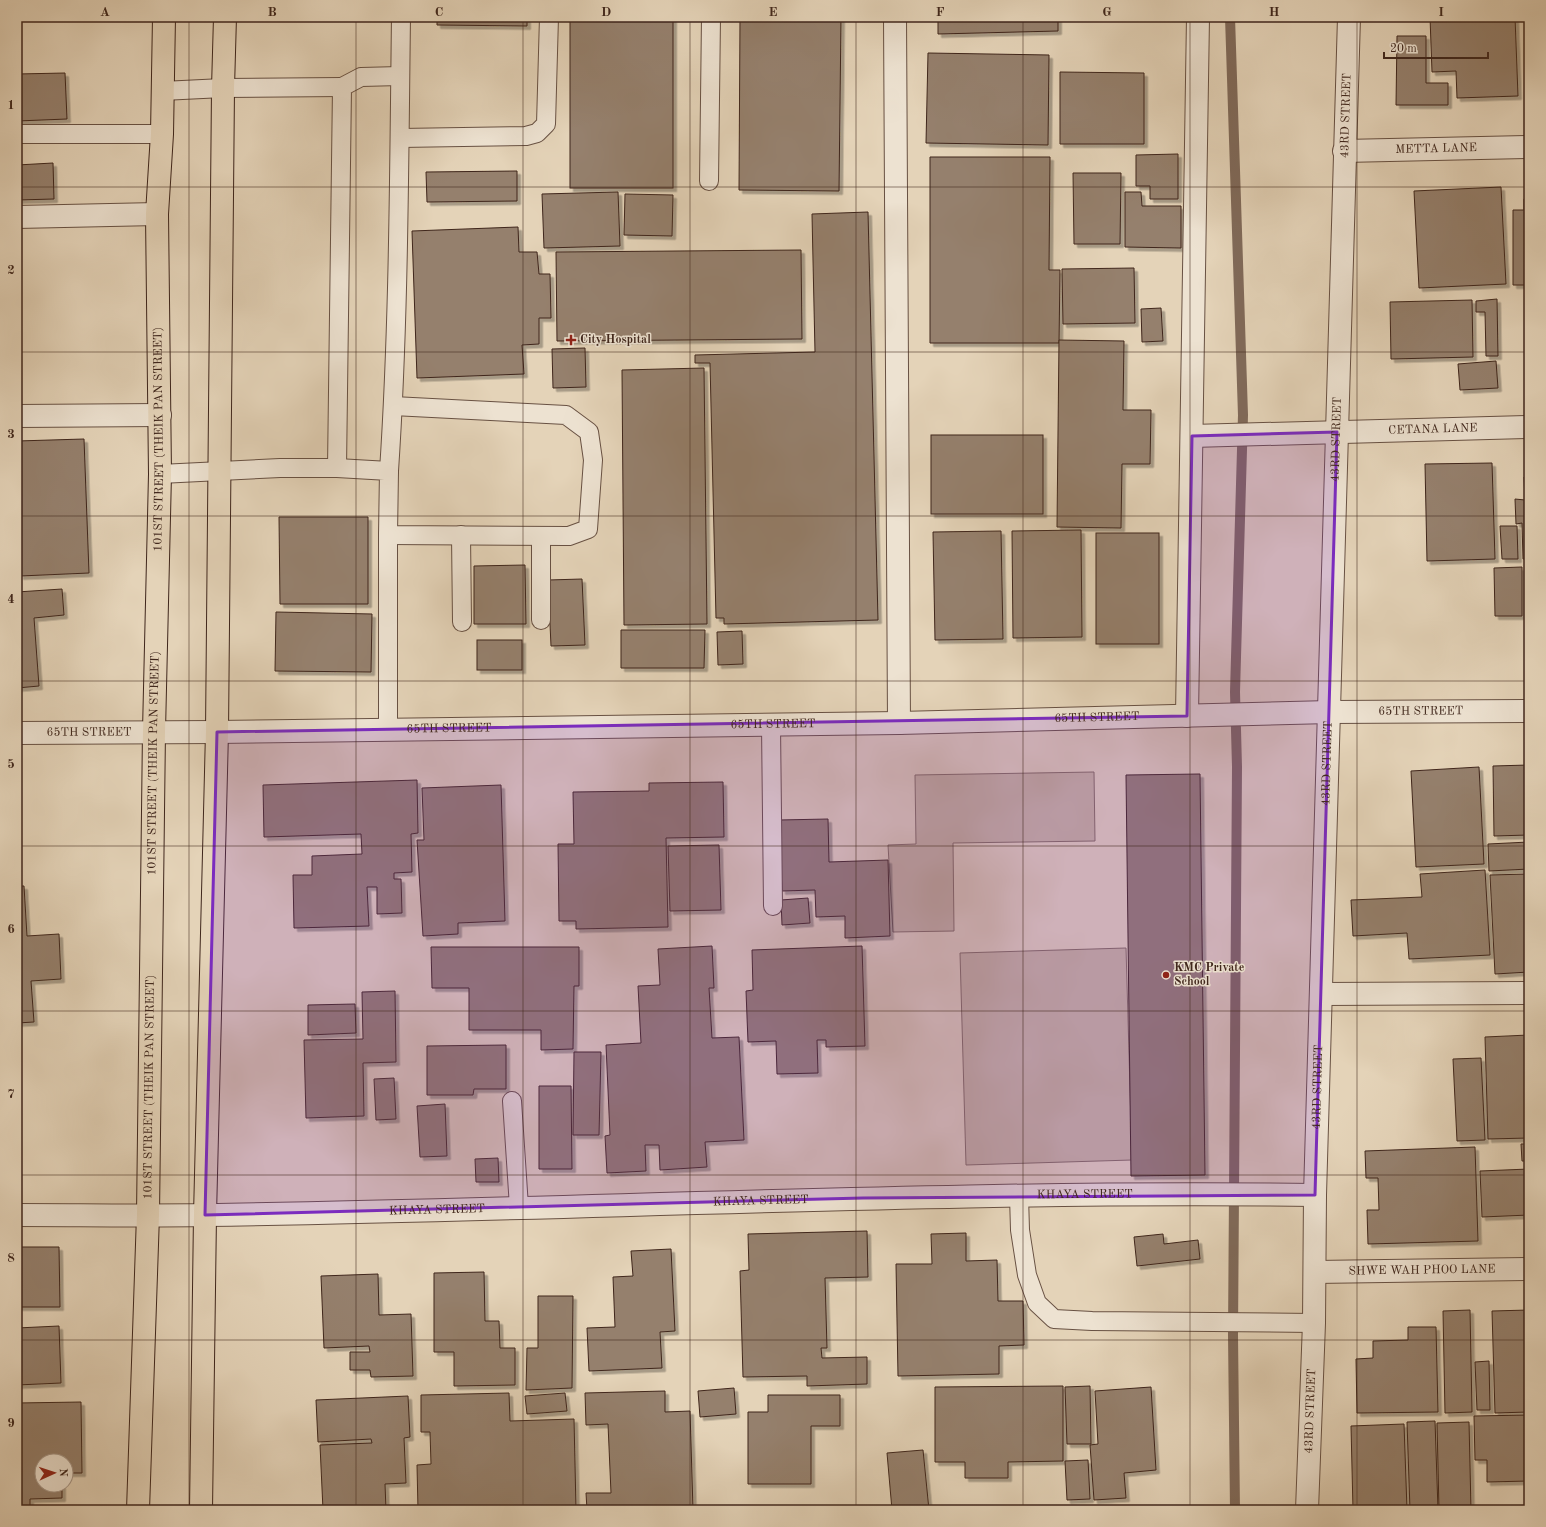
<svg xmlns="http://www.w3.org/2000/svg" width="1546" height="1527" viewBox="0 0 1546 1527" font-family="'Old Standard TT',serif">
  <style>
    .green { fill: #c8b69d; stroke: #846e5c }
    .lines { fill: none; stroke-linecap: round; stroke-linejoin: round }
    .stream { stroke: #806a5a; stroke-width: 10 }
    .building { fill: #95806d; stroke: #3f261c; filter: url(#shadow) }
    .service-casing { stroke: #685143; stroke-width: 20 }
    .minor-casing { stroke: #685143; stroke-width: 24 }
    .tertiary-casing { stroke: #685143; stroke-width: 24 }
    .primary-casing { stroke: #3f261c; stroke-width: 24 }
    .service { stroke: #ede2d1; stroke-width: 18 }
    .minor { stroke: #ede2d1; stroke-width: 22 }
    .tertiary { stroke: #ede2d1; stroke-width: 22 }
    .primary { stroke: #e4d3b8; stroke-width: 22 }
    .marked { fill: #7b2cbf; fill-opacity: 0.2; stroke: #7b2cbf; stroke-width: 3; stroke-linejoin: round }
    .grid { fill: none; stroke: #3f261c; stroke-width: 1; stroke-opacity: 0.55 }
    .poi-dot { fill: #8f2418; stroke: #ede2d1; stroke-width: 1.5 }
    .labels { text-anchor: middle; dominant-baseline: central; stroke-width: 3; stroke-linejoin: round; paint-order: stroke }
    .street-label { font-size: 12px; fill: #3f261c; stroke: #ede2d1 }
    .poi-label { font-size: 12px; font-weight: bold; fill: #3f261c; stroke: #ede2d1; text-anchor: start }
    .neatline { fill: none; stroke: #3f261c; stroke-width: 1.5 }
    .grid-label { font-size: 13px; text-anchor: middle; font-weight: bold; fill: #3f261c }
  </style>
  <defs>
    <filter id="shadow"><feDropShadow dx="3.5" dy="3.5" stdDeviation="0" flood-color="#0004"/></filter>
  </defs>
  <rect width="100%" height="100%" fill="#e4d3b8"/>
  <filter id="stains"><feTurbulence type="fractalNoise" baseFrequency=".005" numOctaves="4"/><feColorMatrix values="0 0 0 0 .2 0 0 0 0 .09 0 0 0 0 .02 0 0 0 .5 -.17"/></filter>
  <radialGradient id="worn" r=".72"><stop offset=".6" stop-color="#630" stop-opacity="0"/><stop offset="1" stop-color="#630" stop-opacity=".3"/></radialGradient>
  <g class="green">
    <polygon points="1094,772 1095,841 953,843 954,931 893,932 888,845 916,844 915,775"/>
    <polygon points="1126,948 1132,1160 966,1165 960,953"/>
  </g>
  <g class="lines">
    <polyline class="stream" points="1230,17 1243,415 1235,692 1237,767 1233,1335 1235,1510"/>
  </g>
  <g class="building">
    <polygon points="437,17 527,17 527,26 437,25"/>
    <rect x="570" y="17" width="103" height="171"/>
    <polygon points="740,17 841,17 839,191 739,190"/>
    <polygon points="938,17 1058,17 1058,31 938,34"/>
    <polygon points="1430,17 1515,17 1518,96 1457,98 1456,71 1432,72"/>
    <polygon points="1397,36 1426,36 1426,83 1448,83 1448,105 1396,105"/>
    <polygon points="928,53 1049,55 1048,145 926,143"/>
    <polygon points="1060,72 1144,73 1144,144 1060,144"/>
    <polygon points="65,73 67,119 17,121 17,74"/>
    <polygon points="1178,154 1178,199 1150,199 1150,186 1136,186 1136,155"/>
    <polygon points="930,157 1050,157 1049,270 1060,270 1059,343 930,343"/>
    <polygon points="53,163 54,199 17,200 17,165"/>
    <polygon points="517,171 517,201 427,202 426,172"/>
    <polygon points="1073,173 1121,173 1120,244 1074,244"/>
    <polygon points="1501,187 1506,284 1419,288 1414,191"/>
    <polygon points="618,192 620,246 544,248 542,194"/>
    <polygon points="1125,192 1141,192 1142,206 1181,206 1181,248 1125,247"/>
    <polygon points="1529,193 1529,285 1513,285 1513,210 1524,210 1524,199"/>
    <polygon points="625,194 673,195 672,236 624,235"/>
    <polygon points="868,212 878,620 724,624 724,618 716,618 710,363 695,363 695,355 815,352 812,214"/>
    <polygon points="518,227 519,252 537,252 539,274 550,274 551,318 539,318 539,344 522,345 524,374 417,378 412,231"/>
    <polygon points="801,250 802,339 557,341 556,252"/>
    <polygon points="1134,268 1135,323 1063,324 1062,269"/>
    <polygon points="1497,299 1498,356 1486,356 1485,312 1476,312 1476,301"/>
    <polygon points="1472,300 1473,357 1391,359 1390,302"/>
    <polygon points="1161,308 1163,341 1142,342 1141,309"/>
    <polygon points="1059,340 1124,341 1123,410 1151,410 1150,464 1122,464 1121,528 1057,527"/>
    <polygon points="585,348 586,387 553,388 552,349"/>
    <polygon points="1496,361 1498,388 1460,390 1458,364"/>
    <polygon points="704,368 707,624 624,625 622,370"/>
    <rect x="931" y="435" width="112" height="79"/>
    <polygon points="84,439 89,573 20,576 20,564 17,564 17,441"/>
    <polygon points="1492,463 1495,559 1427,561 1425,464"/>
    <polygon points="1524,477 1529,477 1529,559 1523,559 1522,523 1516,524 1515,499 1525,500"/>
    <polygon points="279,517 368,517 368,604 280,604"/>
    <polygon points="1500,526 1517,526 1518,559 1502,559"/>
    <polygon points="1081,530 1082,637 1013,638 1012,531"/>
    <polygon points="1001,531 1003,639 935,640 933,532"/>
    <rect x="1096" y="533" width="63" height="111"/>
    <polygon points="525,565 526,624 474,624 474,566"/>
    <polygon points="1522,567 1522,616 1495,616 1494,568"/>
    <polygon points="582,579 585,645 551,646 548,580"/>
    <polygon points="62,589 64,615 34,618 39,686 17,688 17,592"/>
    <polygon points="276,612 372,614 371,672 275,671"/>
    <polygon points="621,630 705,630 704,668 621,668"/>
    <polygon points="742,631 743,664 718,665 717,632"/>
    <rect x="477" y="640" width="45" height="30"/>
    <polygon points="1529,765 1529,835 1494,836 1493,766"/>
    <polygon points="1479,767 1484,864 1416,867 1411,771"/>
    <polygon points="1200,774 1205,1175 1131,1176 1126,775"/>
    <polygon points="417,780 418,833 411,834 412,872 394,873 394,879 401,879 402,913 377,914 377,887 367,887 369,926 294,928 293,875 312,875 312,856 362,854 361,834 264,837 263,785"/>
    <polygon points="723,782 724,837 666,838 668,927 576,929 576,921 559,921 558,844 574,844 573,792 649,791 649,783"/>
    <polygon points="501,785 505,921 458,923 458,934 423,936 417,840 424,840 422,788"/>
    <polygon points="828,819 829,862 888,860 890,936 845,938 845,916 816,917 815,890 782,891 779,820"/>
    <polygon points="1529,842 1529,869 1489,871 1488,844"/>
    <polygon points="719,845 721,910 670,911 668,846"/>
    <polygon points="1485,870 1490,955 1409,959 1407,933 1353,936 1351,900 1422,897 1420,874"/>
    <polygon points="1529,874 1529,972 1495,974 1490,875"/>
    <polygon points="17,886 24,886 27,936 59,934 61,979 31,981 34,1022 17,1023"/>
    <polygon points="808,898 810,923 782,925 781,900"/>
    <polygon points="712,946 714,988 709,988 712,1038 739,1037 744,1140 705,1142 707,1167 660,1170 659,1145 645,1145 646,1171 607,1173 605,1136 610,1135 606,1045 641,1043 638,986 660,985 658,949"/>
    <polygon points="862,946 865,1046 826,1047 826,1040 817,1040 818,1073 777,1074 776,1041 748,1042 746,991 753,990 752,950"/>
    <polygon points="431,947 579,947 579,986 574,986 573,1049 541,1050 541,1030 469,1030 469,988 432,988"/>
    <polygon points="395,991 396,1062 363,1063 364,1116 306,1118 304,1040 363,1039 362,992"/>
    <polygon points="355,1004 356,1033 308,1035 308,1005"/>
    <polygon points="1529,1035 1529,1138 1488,1139 1485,1037"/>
    <polygon points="506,1045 506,1089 474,1089 473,1095 427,1095 427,1046"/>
    <polygon points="574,1052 601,1052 599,1135 573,1135"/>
    <polygon points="1481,1058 1485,1140 1457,1141 1453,1059"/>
    <polygon points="394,1078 396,1119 376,1120 374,1079"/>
    <polygon points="539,1086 571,1086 572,1169 539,1169"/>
    <polygon points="445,1104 447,1156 420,1157 417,1106"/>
    <polygon points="1521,1144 1529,1144 1529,1161 1522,1161"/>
    <polygon points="1475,1147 1478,1241 1368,1244 1367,1210 1379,1210 1378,1178 1366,1178 1365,1151"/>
    <polygon points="498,1158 499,1182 476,1182 475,1159"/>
    <polygon points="1529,1169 1529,1215 1482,1217 1480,1171"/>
    <polygon points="867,1231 868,1277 825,1278 827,1348 821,1348 822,1358 867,1357 867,1384 807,1386 807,1376 743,1377 740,1271 749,1270 748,1234"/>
    <polygon points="966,1233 966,1261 997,1260 998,1301 1023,1301 1024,1345 999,1346 999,1374 898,1376 896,1264 932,1264 931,1234"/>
    <polygon points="1163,1234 1164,1244 1198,1240 1200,1259 1137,1266 1134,1237"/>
    <polygon points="17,1247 59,1247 60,1307 17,1307"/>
    <polygon points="671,1249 675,1331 660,1332 662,1368 589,1371 587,1328 615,1327 613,1277 633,1276 631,1251"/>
    <polygon points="484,1272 485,1321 499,1321 500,1348 515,1348 515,1385 454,1386 454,1352 434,1352 434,1273"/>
    <polygon points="378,1274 379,1315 411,1314 413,1376 371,1377 370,1370 350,1370 350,1352 370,1352 369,1346 324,1348 321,1276"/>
    <polygon points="538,1296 573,1296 572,1388 526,1390 527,1348 538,1348"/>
    <polygon points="1470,1310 1472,1412 1445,1413 1443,1311"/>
    <polygon points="1529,1310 1529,1412 1495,1413 1492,1311"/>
    <polygon points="59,1326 61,1383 17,1385 17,1328"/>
    <polygon points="1408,1327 1436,1327 1438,1412 1357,1413 1356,1359 1373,1358 1373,1341 1408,1340"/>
    <polygon points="1489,1361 1490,1410 1477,1410 1475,1362"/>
    <polygon points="1063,1386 1063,1461 1008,1462 1008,1478 965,1478 965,1462 935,1462 935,1387"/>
    <polygon points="1090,1386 1091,1444 1067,1444 1065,1387"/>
    <polygon points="1151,1387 1156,1470 1124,1473 1126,1498 1094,1500 1090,1445 1098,1444 1095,1391"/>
    <polygon points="734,1388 736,1414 700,1417 698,1391"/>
    <polygon points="665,1391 665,1412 690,1411 693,1510 587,1510 586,1493 611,1493 608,1424 586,1425 585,1393"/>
    <polygon points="509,1393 510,1421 574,1419 576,1510 418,1510 417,1465 431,1464 430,1432 421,1432 421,1395"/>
    <polygon points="565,1393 567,1411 527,1414 525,1396"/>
    <polygon points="768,1395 840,1395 840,1426 811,1426 811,1484 748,1484 748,1412 768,1412"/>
    <polygon points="408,1396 410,1437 404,1438 406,1483 385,1484 386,1510 323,1510 320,1445 372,1443 371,1439 318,1442 316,1400"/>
    <polygon points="81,1402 82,1473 66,1473 66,1461 42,1461 42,1485 62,1485 62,1498 30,1499 30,1510 17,1510 17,1403"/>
    <polygon points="1529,1415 1529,1481 1487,1482 1487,1460 1475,1460 1474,1416"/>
    <polygon points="1435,1421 1438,1510 1410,1510 1407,1422"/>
    <polygon points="1469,1422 1471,1510 1439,1510 1437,1423"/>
    <polygon points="1404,1424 1407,1510 1353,1510 1351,1426"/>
    <polygon points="923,1450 929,1510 892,1510 887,1453"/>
    <polygon points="1088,1460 1090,1499 1067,1500 1065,1461"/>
  </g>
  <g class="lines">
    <g class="service-casing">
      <g id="service">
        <polyline points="162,91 223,88 342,87"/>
        <polyline points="17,134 162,134"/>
        <polyline points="400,138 526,136 537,133 546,124 549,17"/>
        <polyline points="709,181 711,17"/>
        <polyline points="337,468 389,471 388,535 569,536 588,529 593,460 589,432 566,415 393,406"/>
        <path d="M389,471C399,320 399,168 401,17"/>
        <polyline points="160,474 280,468 337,468 342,87 361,77 400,76"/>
        <polyline points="461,535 462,622"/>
        <polyline points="541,536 541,620"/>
        <polyline points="771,725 773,906"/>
        <polyline points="388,730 388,535"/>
        <polyline points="512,1101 519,1207"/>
        <polyline points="1019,1196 1020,1230 1027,1275 1037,1303 1054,1319 1092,1321 1314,1323"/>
      </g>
    </g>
    <g class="minor-casing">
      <g id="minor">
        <polyline points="895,17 899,723"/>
        <path id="s1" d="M1344,151L1529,147"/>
        <polyline points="17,217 157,214"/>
        <polyline points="17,416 160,415"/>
        <path id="s2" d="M1192,436L1529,427"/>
        <polyline points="1187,716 1198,17"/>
        <path id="s3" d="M217,732L899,723L1330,712L1529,711"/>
        <polyline points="1322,994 1529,993"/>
        <path id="s4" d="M17,1215C80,1215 143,1216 206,1215C576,1210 945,1190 1315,1195"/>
        <path id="s5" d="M1315,1272L1529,1269"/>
        <path id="s6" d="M1307,1510L1314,1323L1315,1195L1349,17"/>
      </g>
    </g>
    <g class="tertiary-casing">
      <g id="tertiary">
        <path id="s7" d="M17,733L217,732"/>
      </g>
    </g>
    <g class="primary-casing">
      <g id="primary">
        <path id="s8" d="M138,1510L148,1215L154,731L160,474L157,214L162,134L164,17"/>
        <polyline points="201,1510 205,1215 217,732 223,88 225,17"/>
      </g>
    </g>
    <use href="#service" class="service"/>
    <use href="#minor" class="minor"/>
    <use href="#tertiary" class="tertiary"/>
    <use href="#primary" class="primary"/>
  </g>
  <path class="marked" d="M1337,432L1315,1195L863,1198L205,1215L217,732L1187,716L1192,436Z"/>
  <path class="grid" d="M189,17V1510M356,17V1510M523,17V1510M690,17V1510M856,17V1510M1023,17V1510M1190,17V1510M1357,17V1510M17,187H1529M17,352H1529M17,516H1529M17,681H1529M17,846H1529M17,1011H1529M17,1175H1529M17,1340H1529"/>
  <g class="poi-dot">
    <path d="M569 334h4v4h4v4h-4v4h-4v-4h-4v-4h4z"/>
    <circle cx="1166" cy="975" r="4"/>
  </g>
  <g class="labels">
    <g class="street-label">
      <text stroke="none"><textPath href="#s6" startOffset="1395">43RD STREET</textPath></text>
      <text stroke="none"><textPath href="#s1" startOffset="92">METTA LANE</textPath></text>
      <text stroke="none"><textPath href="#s2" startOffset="241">CETANA LANE</textPath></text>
      <text stroke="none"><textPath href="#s8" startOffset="1071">101ST STREET (THEIK PAN STREET)</textPath></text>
      <text stroke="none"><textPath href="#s6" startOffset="1071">43RD STREET</textPath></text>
      <text stroke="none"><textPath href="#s3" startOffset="1204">65TH STREET</textPath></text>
      <text stroke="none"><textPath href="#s3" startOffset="880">65TH STREET</textPath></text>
      <text stroke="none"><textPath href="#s3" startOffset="556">65TH STREET</textPath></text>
      <text stroke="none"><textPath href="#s3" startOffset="232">65TH STREET</textPath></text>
      <text stroke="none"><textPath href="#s7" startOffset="72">65TH STREET</textPath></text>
      <text stroke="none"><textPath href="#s8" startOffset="747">101ST STREET (THEIK PAN STREET)</textPath></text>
      <text stroke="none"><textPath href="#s6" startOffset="747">43RD STREET</textPath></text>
      <text stroke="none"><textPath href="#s8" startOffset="423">101ST STREET (THEIK PAN STREET)</textPath></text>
      <text stroke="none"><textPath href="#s6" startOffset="423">43RD STREET</textPath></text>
      <text stroke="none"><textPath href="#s4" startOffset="1068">KHAYA STREET</textPath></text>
      <text stroke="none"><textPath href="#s4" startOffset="744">KHAYA STREET</textPath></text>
      <text stroke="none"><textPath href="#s4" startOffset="420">KHAYA STREET</textPath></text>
      <text stroke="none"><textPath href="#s5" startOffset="107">SHWE WAH PHOO LANE</textPath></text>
      <text stroke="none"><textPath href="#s6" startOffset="99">43RD STREET</textPath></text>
    </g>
    <g class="poi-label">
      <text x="580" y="340">City Hospital</text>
      <text x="1174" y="968">KMC Private<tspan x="1174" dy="14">School</tspan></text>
    </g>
  </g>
  <rect width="1546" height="1527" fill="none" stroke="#e4d3b8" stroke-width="44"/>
  <g transform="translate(54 1473) rotate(87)"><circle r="19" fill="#ede2d1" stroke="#a79789"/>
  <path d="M0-3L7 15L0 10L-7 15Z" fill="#8f2418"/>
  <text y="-6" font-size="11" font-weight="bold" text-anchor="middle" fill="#3f261c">N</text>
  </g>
  <path d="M1384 52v6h104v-6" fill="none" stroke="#3f261c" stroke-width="2"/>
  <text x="1390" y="52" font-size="12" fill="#3f261c" stroke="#ede2d1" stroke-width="3" paint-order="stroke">20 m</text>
  <rect x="22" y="22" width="1502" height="1483" class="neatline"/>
  <g class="grid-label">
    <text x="105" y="16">A</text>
    <text x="272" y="16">B</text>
    <text x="439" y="16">C</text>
    <text x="606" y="16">D</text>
    <text x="773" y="16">E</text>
    <text x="940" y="16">F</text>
    <text x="1107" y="16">G</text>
    <text x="1274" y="16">H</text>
    <text x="1441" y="16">I</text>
    <text x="11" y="109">1</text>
    <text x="11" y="274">2</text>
    <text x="11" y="438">3</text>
    <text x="11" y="603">4</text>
    <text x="11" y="768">5</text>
    <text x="11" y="933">6</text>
    <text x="11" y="1098">7</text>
    <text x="11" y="1262">8</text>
    <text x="11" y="1427">9</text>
  </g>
  <rect width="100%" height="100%" filter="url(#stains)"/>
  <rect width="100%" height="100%" fill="url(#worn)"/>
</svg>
